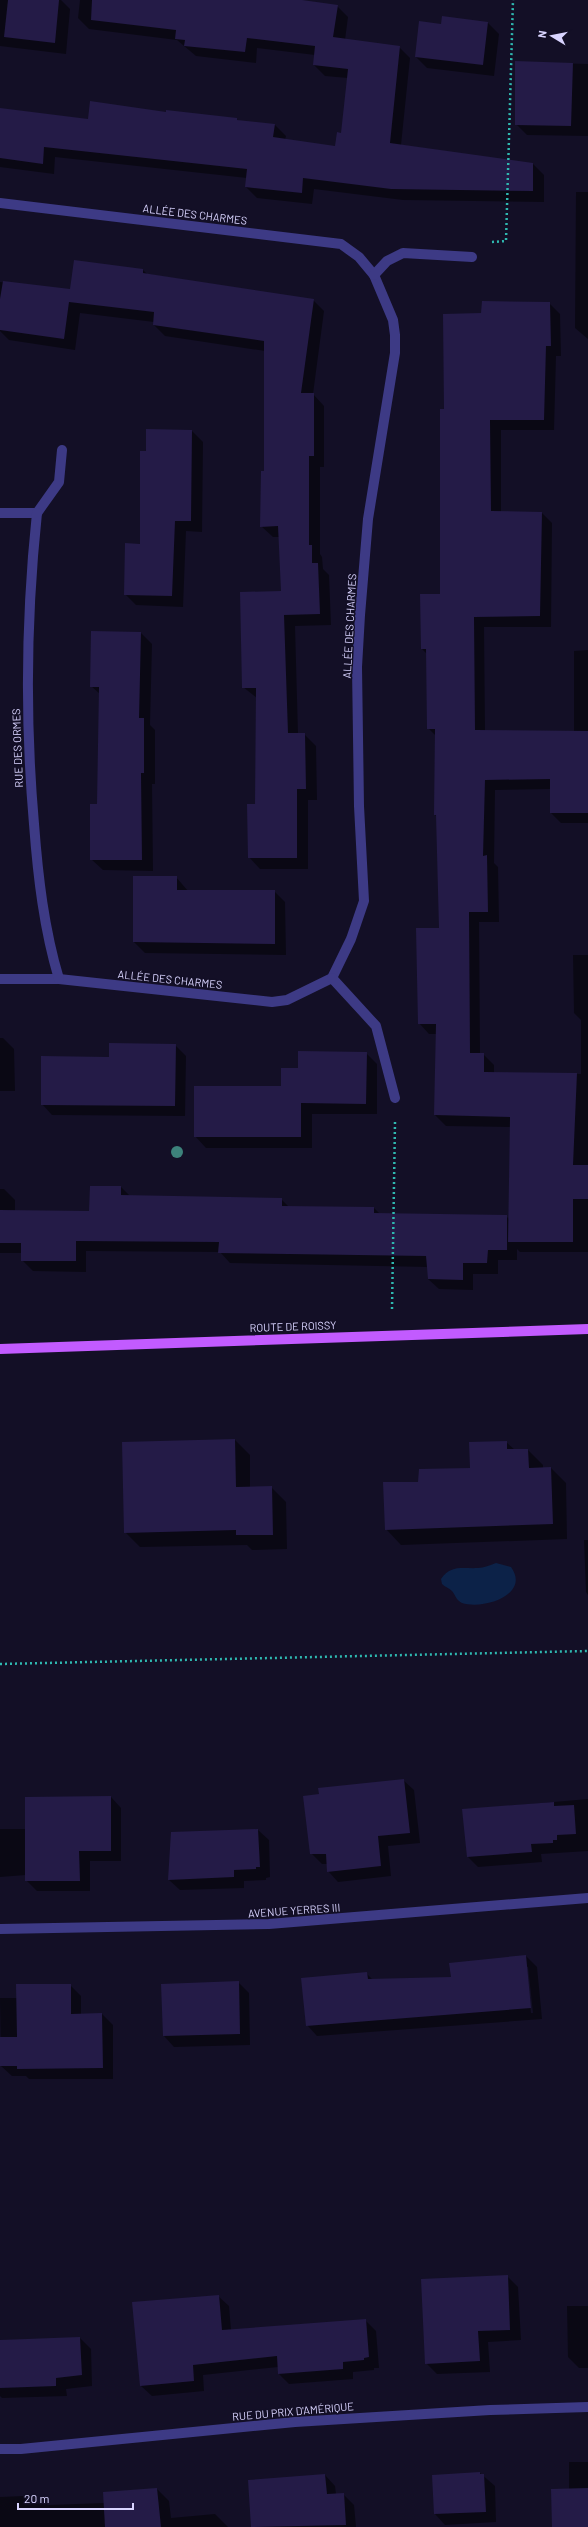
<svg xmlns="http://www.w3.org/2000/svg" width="588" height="2527" viewBox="0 0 588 2527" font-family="Barlow,sans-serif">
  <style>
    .water { fill: #0c2248 }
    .shadow { fill: #0007; fill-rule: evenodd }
    .building { fill: #241b47 }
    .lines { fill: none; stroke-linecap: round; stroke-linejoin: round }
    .path { stroke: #2fb8b0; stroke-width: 2.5; stroke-dasharray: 2 3; stroke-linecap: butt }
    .minor { stroke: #3d3a85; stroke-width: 10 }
    .major { stroke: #c25bff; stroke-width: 10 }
    .tree { fill: #3d827b }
    .labels { text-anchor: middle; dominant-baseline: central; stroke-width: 3; stroke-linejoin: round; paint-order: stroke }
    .street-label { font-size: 11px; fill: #d9d4ff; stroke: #130f26 }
  </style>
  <rect width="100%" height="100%" fill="#130f26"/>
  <path class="water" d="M496,1563L511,1567C531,1595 483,1610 462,1603C456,1600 456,1596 452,1591C449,1588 445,1587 442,1584L441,1579C451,1564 463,1569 478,1568C484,1568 490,1565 496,1563Z"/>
  <g class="shadow">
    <polygon points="0,0 61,0 70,9 66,54 0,46"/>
    <polygon points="80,0 295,0 337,6 348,17 345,40 399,47 410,58 401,145 533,164 544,175 544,202 403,200 314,189 312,204 257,198 246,187 247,178 55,157 54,174 0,167 0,109 89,120 167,113 236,119 239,121 275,125 286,136 285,140 336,147 342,134 348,78 325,76 314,65 315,55 257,48 256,63 196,56 177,40 89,29 78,18"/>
    <polygon points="488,23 499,34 494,76 427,68 416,57 442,25"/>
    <polygon points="516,62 588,64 588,136 527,135 516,124"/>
    <polygon points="576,192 588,192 588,339 575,328"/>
    <polygon points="143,270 147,274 313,300 324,311 313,394 324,406 324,467 320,467 320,554 322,557 323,569 329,575 331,625 295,626 298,734 304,734 316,746 317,800 308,800 308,869 260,869 249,857 256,805 257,698 243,687 282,592 280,537 273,537 261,526 265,472 265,351 165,336 154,325 154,322 80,313 75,350 9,340 0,331 0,282 71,290"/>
    <polygon points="549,303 560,314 561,356 556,356 554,430 501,430 501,512 542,513 552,523 551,627 484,627 485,731 574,732 574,651 588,650 588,823 561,823 551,813 551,789 495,790 494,863 498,867 499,922 479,922 480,1054 483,1054 494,1065 494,1073 581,1074 581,1020 574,1013 573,955 588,955 588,1252 520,1252 517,1249 517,1260 498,1260 498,1274 473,1274 473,1290 439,1289 428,1279 428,1267 230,1263 220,1252 86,1251 86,1272 33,1271 22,1260 22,1253 0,1253 0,1189 4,1189 15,1200 15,1211 90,1212 91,1187 121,1187 131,1197 281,1199 289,1207 374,1208 380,1214 506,1216 510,1220 511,1127 446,1126 435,1115 437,1034 429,1034 419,1023 440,929 437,817 435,815 436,736 428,728 427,654 422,649 441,595 445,410 482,314"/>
    <polygon points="147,430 192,431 203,442 202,532 186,531 183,607 136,605 125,594 141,545"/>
    <polygon points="141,633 152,644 150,725 155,730 155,784 152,784 153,871 103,870 91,859 98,805 100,694 91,686"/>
    <polygon points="176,877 188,891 274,891 285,902 286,955 145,953 134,942"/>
    <polygon points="0,1038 3,1038 14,1049 15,1091 0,1091"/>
    <polygon points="175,1045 186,1056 185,1116 52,1115 42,1104 110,1058"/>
    <polygon points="366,1053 377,1064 377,1114 312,1114 312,1148 206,1148 195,1136 282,1087 299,1069"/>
    <polygon points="235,1440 250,1455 250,1488 271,1487 286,1502 287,1549 252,1550 247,1545 140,1547 125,1532"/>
    <polygon points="506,1442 515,1450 528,1450 543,1465 543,1468 551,1468 566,1483 567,1539 401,1545 386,1529 419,1482 471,1469"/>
    <polygon points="584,1540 588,1540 588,1595 586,1592"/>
    <polygon points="403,1780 414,1790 420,1843 388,1846 391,1876 338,1882 328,1871 327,1864 322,1864 311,1853"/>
    <polygon points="111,1797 121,1808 121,1861 90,1861 90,1891 37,1891 26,1880 26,1875 0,1877 0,1829 26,1829"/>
    <polygon points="588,1799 588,1851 541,1854 542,1862 478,1867 468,1857 463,1810"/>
    <polygon points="258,1830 269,1840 270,1877 266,1878 266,1880 244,1881 244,1888 180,1890 169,1880"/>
    <path d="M526,1956L537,1967L542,2019L317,2036L307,2025L366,1973L373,1980L452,1978ZM526,1967H528L533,2013H531Z"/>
    <polygon points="238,1982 249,1993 250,2045 174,2047 164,2036 162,1985"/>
    <polygon points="70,1985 81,1996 81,2015 102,2014 113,2025 113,2079 29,2079 26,2076 12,2076 1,2066 0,1998 17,1998"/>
    <polygon points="507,2276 518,2287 521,2340 488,2342 490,2372 437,2374 426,2363"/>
    <polygon points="218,2296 229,2306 231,2330 365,2320 376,2331 379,2368 374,2368 374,2370 353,2372 353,2379 289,2384 279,2374 278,2367 203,2375 204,2391 152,2396 141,2386"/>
    <polygon points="567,2306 588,2306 588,2368 579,2368 568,2357"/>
    <polygon points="80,2338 91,2349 92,2386 66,2389 67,2396 2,2398 0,2396 0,2341"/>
    <polygon points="569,2462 588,2462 588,2527 553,2527 569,2490"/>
    <polygon points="480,2473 495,2486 496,2522 445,2525 435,2514 433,2476"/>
    <polygon points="325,2475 335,2486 336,2494 343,2494 354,2505 356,2527 252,2527 249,2481"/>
    <polygon points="157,2489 169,2501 171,2518 215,2514 228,2527 0,2527 0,2497 24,2496 31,2504 46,2503 48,2505 105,2503"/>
  </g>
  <g class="building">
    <polygon points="8,0 59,0 55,43 4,37"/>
    <polygon points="92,0 302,0 338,5 333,37 400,46 390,143 533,163 533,191 391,189 303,178 302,193 245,187 247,169 44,147 43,164 0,158 0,108 88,119 90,101 166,112 166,110 237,118 237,120 275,124 273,137 335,146 337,132 341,133 348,69 313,65 315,46 247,38 245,52 184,46 185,40 175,39 176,30 91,20"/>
    <polygon points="442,16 488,22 483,65 415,57 419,21 441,24"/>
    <polygon points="515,61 573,63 571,126 515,125"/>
    <polygon points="74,260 143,269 143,273 314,299 301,393 314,393 314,456 309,456 309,545 312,545 312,563 318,563 320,614 284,615 288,733 305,733 306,789 297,789 297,858 248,858 247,804 255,804 256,688 242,688 240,592 281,591 278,526 260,527 261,471 264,471 264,341 153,325 154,312 69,302 64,339 0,330 0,299 3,281 70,289"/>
    <polygon points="482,301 550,302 551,346 546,346 544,420 490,420 491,511 542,512 540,616 474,617 475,730 588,731 588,813 550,813 550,779 485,780 483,856 487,855 488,912 469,912 470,1053 484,1053 484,1072 577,1073 573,1165 588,1165 588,1199 573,1199 573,1242 508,1242 510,1117 434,1115 436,1024 418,1024 416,928 439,928 436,815 434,815 435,729 427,729 426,649 421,649 420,594 440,594 440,409 444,409 443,314 481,313"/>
    <polygon points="146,429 192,430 191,521 175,521 172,596 124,595 125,543 140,544 140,451 146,451"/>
    <polygon points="91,631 141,632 139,718 144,718 144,773 141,773 142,860 90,860 90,804 97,804 99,687 90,687"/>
    <polygon points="133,876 177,876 177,890 275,890 275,944 133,942"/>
    <polygon points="109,1043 176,1044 175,1106 41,1105 41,1056 109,1057"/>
    <polygon points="298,1051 367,1052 366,1104 301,1103 301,1137 194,1137 194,1086 281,1086 281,1068 298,1068"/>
    <polygon points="90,1186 121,1186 121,1195 282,1198 282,1206 374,1207 374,1213 507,1215 507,1250 488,1250 487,1263 463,1263 463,1280 428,1279 426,1256 218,1253 219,1242 76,1241 76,1261 21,1261 21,1243 0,1243 0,1210 89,1211"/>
    <polygon points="235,1439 236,1487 272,1486 273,1535 236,1535 236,1530 124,1533 122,1442"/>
    <polygon points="507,1441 507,1449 528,1449 529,1468 551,1467 553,1524 385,1530 383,1482 418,1482 419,1469 470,1468 469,1442"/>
    <polygon points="404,1779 410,1833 378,1836 381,1866 327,1872 326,1854 310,1854 303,1796 319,1794 318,1788"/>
    <polygon points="111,1796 111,1851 79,1851 80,1881 25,1881 25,1797"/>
    <polygon points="554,1802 554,1806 574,1805 576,1834 557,1835 557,1840 553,1840 553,1843 531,1844 532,1852 467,1857 462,1809"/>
    <polygon points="258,1829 260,1867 256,1867 256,1869 234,1870 234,1877 168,1880 171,1832"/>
    <polygon points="526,1955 531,2008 306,2026 301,1978 367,1972 368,1979 451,1977 449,1963"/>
    <polygon points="239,1981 240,2034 163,2036 161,1984"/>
    <polygon points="16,1984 71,1984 71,2014 102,2013 103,2068 17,2069 17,2066 0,2066 0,2037 17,2037"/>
    <polygon points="508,2275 510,2330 478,2331 480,2361 425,2364 421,2279"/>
    <polygon points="219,2295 222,2330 366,2319 369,2357 364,2358 364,2360 343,2362 343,2369 278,2374 277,2356 193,2365 194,2381 140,2386 132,2302"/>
    <polygon points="80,2337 82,2375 56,2378 56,2386 0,2388 0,2340"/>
    <polygon points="480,2472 480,2474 484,2474 486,2512 434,2514 432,2475"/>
    <polygon points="325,2474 327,2494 344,2493 346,2525 251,2527 248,2480"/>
    <polygon points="157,2488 161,2527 105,2527 103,2492"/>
    <polygon points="588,2488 588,2527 552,2527 551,2489"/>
  </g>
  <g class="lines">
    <g class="path">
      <polyline points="492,242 506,241 513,0"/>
      <polyline points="392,1309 395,1122"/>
      <polyline points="0,1664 588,1651"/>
    </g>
    <g class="minor">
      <polyline points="0,203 341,244 359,257 374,275 393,320 395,335 395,353 368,519 360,615 357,667 359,806 364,901 351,939 332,978 287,1000 272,1002 59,979 0,979"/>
      <polyline points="374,275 387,261 403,253 472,257"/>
      <polyline points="0,513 37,513 59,482 62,450"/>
      <path d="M37,513C26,617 25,721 34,824C38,877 44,929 59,979"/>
      <polyline points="332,978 376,1026 395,1098"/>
      <polyline points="0,1929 269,1924 588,1898"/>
      <polyline points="0,2449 21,2449 295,2422 490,2410 588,2407"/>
    </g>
    <polyline class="major" points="0,1349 588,1329"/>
  </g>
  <circle class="tree" cx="177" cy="1152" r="6"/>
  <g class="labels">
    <g class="street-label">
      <text transform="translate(195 214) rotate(7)">ALLÉE DES CHARMES</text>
      <text transform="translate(349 626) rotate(-87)">ALLÉE DES CHARMES</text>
      <text transform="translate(17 748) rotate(-92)">RUE DES ORMES</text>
      <text transform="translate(170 979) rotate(6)">ALLÉE DES CHARMES</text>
      <text transform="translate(293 1326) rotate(-2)">ROUTE DE ROISSY</text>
      <text transform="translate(294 1910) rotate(-4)">AVENUE YERRES III</text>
      <text transform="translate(293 2411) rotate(-5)">RUE DU PRIX D'AMÉRIQUE</text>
    </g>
  </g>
  <g transform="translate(552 36) rotate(280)" stroke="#130f26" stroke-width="3" paint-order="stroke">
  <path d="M0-3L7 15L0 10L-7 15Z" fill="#d9d4ff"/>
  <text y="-6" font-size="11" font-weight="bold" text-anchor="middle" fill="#d9d4ff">N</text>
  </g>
  <path d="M18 2503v6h115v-6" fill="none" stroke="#d9d4ff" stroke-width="2"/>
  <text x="24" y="2503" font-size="12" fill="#d9d4ff" stroke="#130f26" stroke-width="3" paint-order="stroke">20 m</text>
</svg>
